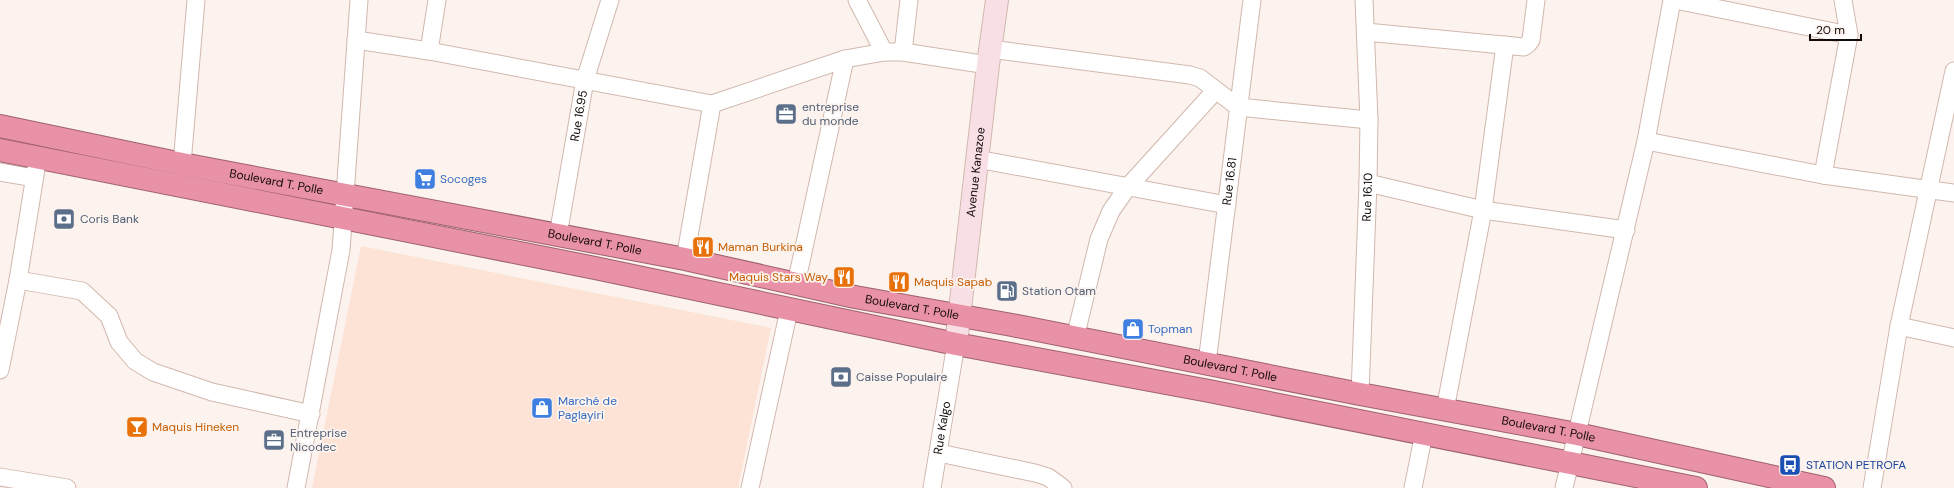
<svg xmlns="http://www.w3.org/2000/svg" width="1954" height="488" viewBox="0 0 1954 488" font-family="'DM Sans',sans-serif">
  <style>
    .built { fill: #fde2d6 }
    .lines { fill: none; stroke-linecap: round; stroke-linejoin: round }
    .street-casing { stroke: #d1b8ad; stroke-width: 19 }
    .secondary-casing { stroke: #d1b8ad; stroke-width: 24 }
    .highway-casing { stroke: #9e626f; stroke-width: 24 }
    .street { stroke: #fff; stroke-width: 17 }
    .secondary { stroke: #f8dee5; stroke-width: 22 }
    .highway { stroke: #e991a7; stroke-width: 22 }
    .labels { text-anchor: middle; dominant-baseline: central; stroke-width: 3.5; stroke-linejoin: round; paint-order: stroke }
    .service-label { font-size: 12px; fill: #4e5e75; stroke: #fdf3ee; text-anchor: start }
    .street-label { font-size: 12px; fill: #120a07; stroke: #fdf3ee }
    .shop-label { font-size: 12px; fill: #366cbe; stroke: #fdf3ee; text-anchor: start }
    .food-label { font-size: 12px; fill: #c56008; stroke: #fdf3ee; text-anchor: start }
    .transit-label { font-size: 12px; fill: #164399; stroke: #fdf3ee; text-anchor: start }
  </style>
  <rect width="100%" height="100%" fill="#fdf3ee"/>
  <polygon class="built" points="361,246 771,328 738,488 312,488"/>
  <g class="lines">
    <g class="street-casing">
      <g id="street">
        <polyline points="857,0 884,52"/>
        <polyline points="1675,0 1849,35"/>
        <polyline points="1366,32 1524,47 1528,44 1531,40 1536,0"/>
        <polyline points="356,40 429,51 712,104 845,59 884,52 903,52 988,65"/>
        <polyline points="990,49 1190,75 1200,78 1238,107 1369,120"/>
        <polyline points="429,51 437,0"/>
        <polyline points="903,52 909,0"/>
        <polyline points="1646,141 1823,175 1954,193"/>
        <polyline points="977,159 1227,205"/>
        <polyline points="182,164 196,0"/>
        <polyline points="0,172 34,178"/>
        <polyline points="1823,175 1849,35 1843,0"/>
        <polyline points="1368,183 1483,210 1626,230"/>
        <path id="s1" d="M558,235L585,80L610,0"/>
        <polyline points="685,259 712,104"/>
        <polyline points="18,280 82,291 109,316 119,342 135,361 153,372 212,392 311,414"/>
        <polyline points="796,284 845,59"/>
        <polyline points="1899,326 1954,338"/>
        <polyline points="1075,338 1099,239 1111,211 1127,188 1215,91"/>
        <path id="s2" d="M1207,363L1252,0"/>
        <polyline points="0,370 18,280 38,157"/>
        <path id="s3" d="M1360,394L1368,183L1369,120L1364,0"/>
        <polyline points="1445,410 1483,210 1505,45"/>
        <polyline points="939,453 1035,473 1048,477 1063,488"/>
        <polyline points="0,477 67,488"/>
        <polyline points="296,488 341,250 359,0"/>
        <polyline points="750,488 789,310"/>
        <path id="s4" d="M932,488L956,344"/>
        <polyline points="1413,488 1424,433"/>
        <polyline points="1564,488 1646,141 1672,0"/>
        <polyline points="1872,488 1899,326 1954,71"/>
      </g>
    </g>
    <g class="secondary-casing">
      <g id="secondary">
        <path id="s5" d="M956,344L988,65L997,0"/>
      </g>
    </g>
    <g class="highway-casing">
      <g id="highway">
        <path id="s6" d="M0,126L182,164L685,259L855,297L1012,325L1360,394L1577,434L1824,488"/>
        <polyline points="0,150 595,268 956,344 1209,391 1696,488"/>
      </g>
    </g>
    <use href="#street" class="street"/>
    <use href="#secondary" class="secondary"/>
    <use href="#highway" class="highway"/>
  </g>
  <defs>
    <g id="office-square" transform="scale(1.15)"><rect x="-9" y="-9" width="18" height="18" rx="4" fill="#5c6f8a" stroke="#fdf3ee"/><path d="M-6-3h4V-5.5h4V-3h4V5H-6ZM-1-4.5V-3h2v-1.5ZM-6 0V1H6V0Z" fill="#fff"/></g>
    <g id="supermarket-square" transform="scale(1.15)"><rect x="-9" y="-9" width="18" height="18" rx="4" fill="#3f7fe0" stroke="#fdf3ee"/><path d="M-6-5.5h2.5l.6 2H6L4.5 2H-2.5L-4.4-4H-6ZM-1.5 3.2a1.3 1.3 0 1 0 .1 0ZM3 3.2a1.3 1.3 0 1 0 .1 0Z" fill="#fff"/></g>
    <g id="bank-square" transform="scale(1.15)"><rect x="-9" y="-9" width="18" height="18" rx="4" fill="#5c6f8a" stroke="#fdf3ee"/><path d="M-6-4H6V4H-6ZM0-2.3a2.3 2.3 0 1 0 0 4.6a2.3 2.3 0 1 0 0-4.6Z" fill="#fff"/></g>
    <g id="restaurant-square" transform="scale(1.15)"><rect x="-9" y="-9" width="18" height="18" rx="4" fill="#e8710a" stroke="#fdf3ee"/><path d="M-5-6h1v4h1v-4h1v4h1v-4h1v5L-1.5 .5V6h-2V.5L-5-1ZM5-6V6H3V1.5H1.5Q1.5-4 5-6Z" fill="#fff"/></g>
    <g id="fuel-square" transform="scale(1.15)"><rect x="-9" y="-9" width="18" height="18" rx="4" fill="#5c6f8a" stroke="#fdf3ee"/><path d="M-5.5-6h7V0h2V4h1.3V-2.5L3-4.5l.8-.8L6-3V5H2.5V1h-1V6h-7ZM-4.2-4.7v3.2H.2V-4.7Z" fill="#fff"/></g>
    <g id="shop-square" transform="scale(1.15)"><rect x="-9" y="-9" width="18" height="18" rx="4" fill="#3f7fe0" stroke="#fdf3ee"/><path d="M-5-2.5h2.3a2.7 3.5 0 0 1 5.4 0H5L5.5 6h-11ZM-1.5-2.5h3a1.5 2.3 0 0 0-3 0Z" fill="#fff"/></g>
    <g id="bar-square" transform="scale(1.15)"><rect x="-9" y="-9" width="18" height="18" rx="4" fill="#e8710a" stroke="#fdf3ee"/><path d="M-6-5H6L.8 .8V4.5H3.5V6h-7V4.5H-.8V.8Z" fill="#fff"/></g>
    <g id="bus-square" transform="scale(1.15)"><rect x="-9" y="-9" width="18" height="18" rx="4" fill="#1a4fb4" stroke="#fdf3ee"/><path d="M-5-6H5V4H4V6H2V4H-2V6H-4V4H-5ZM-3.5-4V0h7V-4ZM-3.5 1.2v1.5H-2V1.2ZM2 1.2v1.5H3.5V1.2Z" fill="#fff"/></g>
  </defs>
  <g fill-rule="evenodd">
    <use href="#office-square" x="786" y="114"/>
    <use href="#supermarket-square" x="425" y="179"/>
    <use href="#bank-square" x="64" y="219"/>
    <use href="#restaurant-square" x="703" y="247"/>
    <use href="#restaurant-square" x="844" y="277"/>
    <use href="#restaurant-square" x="899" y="282"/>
    <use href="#fuel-square" x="1007" y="291"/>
    <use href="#shop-square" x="1133" y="329"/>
    <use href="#bank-square" x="841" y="377"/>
    <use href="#shop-square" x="542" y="408"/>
    <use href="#bar-square" x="137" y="427"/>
    <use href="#office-square" x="274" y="440"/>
    <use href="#bus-square" x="1790" y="465"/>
  </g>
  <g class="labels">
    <g class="service-label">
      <text x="802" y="107">entreprise<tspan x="802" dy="14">du monde</tspan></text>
      <text x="80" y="219">Coris Bank</text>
      <text x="1022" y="291">Station Otam</text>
      <text x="856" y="377">Caisse Populaire</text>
      <text x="290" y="433">Entreprise<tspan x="290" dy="14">Nicodec</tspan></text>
    </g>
    <g class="street-label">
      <text stroke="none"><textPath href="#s1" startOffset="121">Rue 16.95</textPath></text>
      <text stroke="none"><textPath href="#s5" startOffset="173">Avenue Kanazoe</textPath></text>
      <text stroke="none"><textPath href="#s6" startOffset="282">Boulevard T. Polle</textPath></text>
      <text stroke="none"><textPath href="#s2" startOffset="183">Rue 16.81</textPath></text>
      <text stroke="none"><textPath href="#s3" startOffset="197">Rue 16.10</textPath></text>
      <text stroke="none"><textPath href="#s6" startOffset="606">Boulevard T. Polle</textPath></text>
      <text stroke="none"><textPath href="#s6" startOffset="930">Boulevard T. Polle</textPath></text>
      <text stroke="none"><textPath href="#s6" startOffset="1254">Boulevard T. Polle</textPath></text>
      <text stroke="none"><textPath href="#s4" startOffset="61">Rue Kalgo</textPath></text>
      <text stroke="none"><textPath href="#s6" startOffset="1578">Boulevard T. Polle</textPath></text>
    </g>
    <g class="shop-label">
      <text x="440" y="179">Socoges</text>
      <text x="1148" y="329">Topman</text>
      <text x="558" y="401">Marché de<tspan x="558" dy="14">Paglayiri</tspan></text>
    </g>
    <g class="food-label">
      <text x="718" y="247">Maman Burkina</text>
      <text x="828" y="277" text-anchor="end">Maquis Stars Way</text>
      <text x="914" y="282">Maquis Sapab</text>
      <text x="152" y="427">Maquis Hineken</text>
    </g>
    <g class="transit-label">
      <text x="1806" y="465">STATION PETROFA</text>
    </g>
  </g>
  <path d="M1810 34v6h51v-6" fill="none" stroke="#120a07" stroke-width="2"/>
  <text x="1816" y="34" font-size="12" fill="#120a07" stroke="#fdf3ee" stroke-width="3" paint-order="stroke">20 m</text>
</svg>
